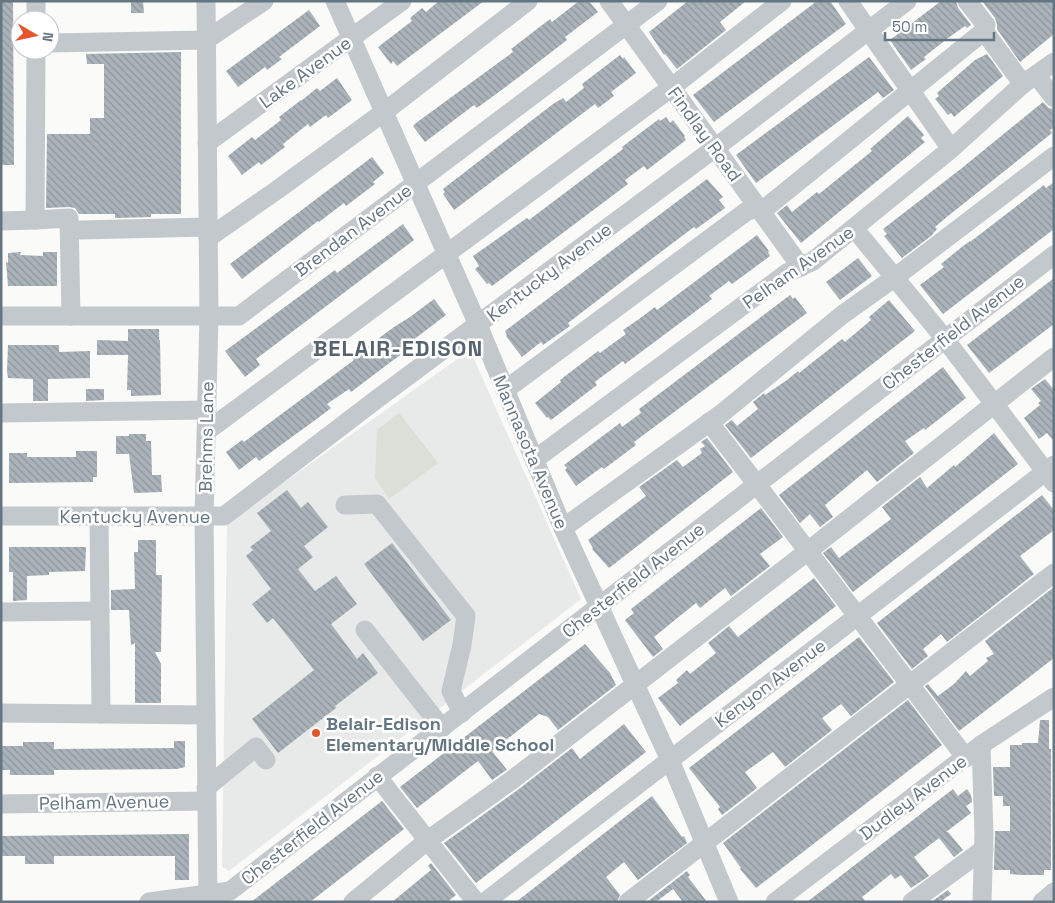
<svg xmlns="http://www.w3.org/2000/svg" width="1055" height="903" viewBox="0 0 1055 903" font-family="'Space Grotesk',sans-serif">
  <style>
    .built { fill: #e8e9e9 }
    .green { fill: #dadfd7 }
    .building { fill: url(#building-back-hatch) }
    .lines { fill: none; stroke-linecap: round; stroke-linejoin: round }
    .minor { stroke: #c3c8cc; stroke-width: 19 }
    .poi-dot { fill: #e4572e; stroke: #fff; stroke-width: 2 }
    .labels { text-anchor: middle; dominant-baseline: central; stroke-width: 5; stroke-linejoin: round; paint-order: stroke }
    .street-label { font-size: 18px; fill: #657683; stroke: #fff }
    .poi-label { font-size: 18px; font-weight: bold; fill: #657683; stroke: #fff; text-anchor: start }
    .district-label { font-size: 22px; font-weight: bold; letter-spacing: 1px; fill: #57646e; stroke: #fff }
  </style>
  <defs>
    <pattern id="building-back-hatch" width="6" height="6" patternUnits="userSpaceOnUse" patternTransform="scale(1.25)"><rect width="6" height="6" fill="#aab3b9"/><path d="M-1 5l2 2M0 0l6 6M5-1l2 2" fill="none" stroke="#8e969c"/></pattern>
  </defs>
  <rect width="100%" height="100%" fill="#fafaf8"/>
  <polygon class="built" points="470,350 581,599 229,871 222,867 227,523"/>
  <polygon class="green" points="399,413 438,463 389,499 375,478 377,430"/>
  <g class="building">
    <polygon points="1,1 13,1 14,165 1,165"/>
    <polygon points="131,1 143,1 144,13 131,13"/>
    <polygon points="439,1 484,1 397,66 393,61 391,64 378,47 412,21 410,18 422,8 426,12"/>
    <polygon points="579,1 589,1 598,12 565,37 567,40 519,77 477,108 474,105 425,142 413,126 416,123 513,52 511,49 550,19 552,22"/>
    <polygon points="688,1 746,1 720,22 726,30 677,69 665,54 664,55 649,32"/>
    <polygon points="817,1 830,1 846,24 714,122 693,95"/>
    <polygon points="941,1 956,1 958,8 971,25 967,28 965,26 948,38 924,57 926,59 911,70 890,40"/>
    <polygon points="982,1 1054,1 1054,34 1020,62 997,29 997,24 995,18"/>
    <polygon points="309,10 320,26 279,57 282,59 267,70 265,67 238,87 226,71"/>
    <polygon points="181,52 181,214 151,214 151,217 115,218 115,214 79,214 75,208 69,207 46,208 47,134 90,134 90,118 104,118 104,64 87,64 86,54"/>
    <polygon points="987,54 1003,76 954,117 951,113 948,115 935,99 939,96 937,93 975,60"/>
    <polygon points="620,55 623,59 624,57 636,73 611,92 614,96 598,108 595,104 454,210 443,194 445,192 443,189 553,104 563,98 566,102 584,88 582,84"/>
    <polygon points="869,57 894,90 883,98 878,92 756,183 736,155"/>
    <polygon points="337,78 352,100 328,118 326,115 310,127 308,124 283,144 285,147 261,165 259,162 242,175 228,156 252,137 255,140 281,120 279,117 301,100 301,101 317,88 320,91"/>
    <polygon points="1043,102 1049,108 1054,109 1054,127 1050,130 1052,133 948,216 935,227 937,229 931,236 902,258 884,236 887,234 883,229 962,168"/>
    <polygon points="908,116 924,135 921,138 925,142 801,243 777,213 787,205 792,212 817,192 819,194 872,151 870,149"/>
    <polygon points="666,117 670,123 673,120 685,136 684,137 686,140 647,170 644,166 625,180 628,184 492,286 489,283 487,284 475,269 479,266 473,256 527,218 529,220 623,149 622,147 643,131 659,119 660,121"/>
    <polygon points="372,157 384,173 373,182 375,184 346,206 344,203 319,222 318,221 242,279 230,264"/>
    <polygon points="707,179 723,197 719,200 725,208 696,229 694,227 641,267 568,323 570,326 543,345 541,342 522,357 506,336 507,335 505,331"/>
    <polygon points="1054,182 1054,229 943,314 920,285 944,267 941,264 963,246 970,241 970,242 1044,185 1046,188"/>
    <polygon points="403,224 414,240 256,359 260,365 245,377 225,351 335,270 337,273"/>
    <polygon points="757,235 769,251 768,252 770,256 732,284 729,281 709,296 712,299 625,364 623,361 596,381 595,382 597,385 551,420 548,417 547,418 535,403 561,382 560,380 598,351 600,353 626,334 623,330 639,319 655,307 657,310"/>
    <polygon points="21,252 20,255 43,256 43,252 57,252 57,286 8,286 6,262 8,263 8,253"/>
    <polygon points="858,258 872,276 840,300 826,282"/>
    <polygon points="1054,278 1054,324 989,373 967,345"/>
    <polygon points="790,295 793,299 795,297 807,313 634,442 636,445 604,469 602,467 576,486 565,470 567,468 564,465 620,423 622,427 641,413 639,409"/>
    <polygon points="434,299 446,315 404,347 406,351 392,361 351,392 349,389 327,404 331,408 318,418 259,461 256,457 239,470 226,452 242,440 244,442 354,360 352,358 394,327 410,317"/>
    <polygon points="889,300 915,331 751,458 725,425 732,420 737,426 758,409 753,402 764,393 765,395 787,380 798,371 799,373 842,339 845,342 871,320 869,317"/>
    <polygon points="128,329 159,329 159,340 160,340 161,395 131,396 131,390 127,390 128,355 97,355 97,340 128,341"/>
    <polygon points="8,345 59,345 59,352 90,351 90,378 48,379 48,401 33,401 33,379 8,378 7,371"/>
    <polygon points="943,367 966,398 925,430 924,428 905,441 914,453 877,482 867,470 825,505 833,517 820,527 810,514 800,523 779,495"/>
    <polygon points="1045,379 1054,390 1054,441 1047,433 1039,439 1024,418 1040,405 1038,403 1041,401 1031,389"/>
    <polygon points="86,389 104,389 104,400 86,401"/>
    <polygon points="994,433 1018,464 853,592 823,553 831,547 839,558 891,519 882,507 920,477 927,488 954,465 955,467"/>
    <polygon points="129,434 146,434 146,441 151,441 152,475 161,475 162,492 134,493 129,454 116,454 116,436 129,436"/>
    <polygon points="707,438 733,472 609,568 592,549 593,548 588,540 646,496 639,487 677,460 683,467 702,453 700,449 705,446 701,442"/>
    <polygon points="76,451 97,451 97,477 93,477 93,482 9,483 9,453 27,453 27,457 76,457"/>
    <polygon points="287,490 301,508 308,502 328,527 304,546 313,557 298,569 315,591 336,576 357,604 331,624 357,659 363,653 378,673 335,706 336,708 278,753 252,719 314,670 273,618 267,623 252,604 271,589 246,556 253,550 250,547 271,531 257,513"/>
    <polygon points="1042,495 1054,510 1054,530 1020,556 1034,574 947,642 941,634 923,649 928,656 912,669 877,623"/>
    <polygon points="761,508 783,537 760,554 770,566 731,596 725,588 700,608 696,603 686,611 654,637 663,649 653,657 625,620 634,613 631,609"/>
    <polygon points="138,540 156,540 156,575 162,575 161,652 155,652 161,664 161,703 135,703 135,643 131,645 129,610 111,610 111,590 135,589 134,552 138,552"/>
    <polygon points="392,543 451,620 423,641 364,564"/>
    <polygon points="9,547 86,547 85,571 49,572 49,575 27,576 27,600 13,601 13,572 9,572"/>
    <polygon points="814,578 836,606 680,726 658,698 678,683 676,680 687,670 690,674 716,653 708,643 729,626 738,637"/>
    <polygon points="1054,587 1054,658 959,731 925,686 928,684 938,696 954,684 966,671 970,676 988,661 986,658 994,654 985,641"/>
    <polygon points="859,637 894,682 851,716 841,704 822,718 832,730 785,767 773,752 745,772 757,788 722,815 718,809 720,807 689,768"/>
    <polygon points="585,644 610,673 616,685 558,730 548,717 539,714 492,751 507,770 505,771 492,780 478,761 417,808 400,787"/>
    <polygon points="908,700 942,745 756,888 740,869 741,868 723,843"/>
    <polygon points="1040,720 1049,720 1049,749 1051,749 1051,870 1044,870 1044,875 1022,875 1010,874 1010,870 994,870 995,831 1010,831 1010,806 1003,806 1003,796 994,796 993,767 1010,767 1010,745 1022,745 1022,743 1038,743"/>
    <polygon points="624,724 646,752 476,883 444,843 519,789 572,748 580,759"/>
    <polygon points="174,741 185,741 185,767 177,769 54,770 54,775 10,775 10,770 1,770 1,746 23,746 23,742 54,742 54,749 174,748"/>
    <polygon points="953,789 958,796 967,789 971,795 972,802 966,806 971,813 946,832 948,832 963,850 954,857 939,838 914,857 929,876 911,888 901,875 895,879 891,874 862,897 866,902 807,902"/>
    <polygon points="652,796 682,837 684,836 687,843 638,880 624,862 606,877 620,895 617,902 516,902"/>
    <polygon points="382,801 404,829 310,902 251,902"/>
    <polygon points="189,834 189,880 175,880 175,856 54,856 54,864 25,864 25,856 1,856 1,836"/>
    <polygon points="431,863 456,895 447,902 392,902 431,870 428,866"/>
    <polygon points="687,871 690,875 688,877 707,902 683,902 673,889 656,902 647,902"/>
    <polygon points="948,890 951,894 940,902 931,902"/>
  </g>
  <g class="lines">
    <g class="minor">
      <polyline points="36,1 36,20"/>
      <polyline points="206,1 209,316 204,517 208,902"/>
      <polyline points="335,1 478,325 563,528 670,760 729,902"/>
      <polyline points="609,1 801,267"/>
      <polyline points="848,1 951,149"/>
      <polyline points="967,1 986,25 984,31"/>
      <polyline points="50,43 206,40 264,1"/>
      <polyline points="36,50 35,220 69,218 71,316"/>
      <polyline points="1036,75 1054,98"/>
      <polyline points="207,143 402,1"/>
      <polyline points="1,221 35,220"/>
      <polyline points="854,228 945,339 1054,483"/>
      <polyline points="81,230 208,227"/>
      <polyline points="208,238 277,190 384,112 528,1"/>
      <polyline points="1,316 239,316 658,1"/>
      <polyline points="505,390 747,211 768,206 984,31 1023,84"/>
      <polyline points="1,413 207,410"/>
      <polyline points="709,422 966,758"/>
      <polyline points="207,431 672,87 782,1"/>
      <polyline points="534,460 787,273 813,261 951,149 1023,84 1054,62"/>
      <polyline points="345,505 377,504 466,616 462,645 451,691 462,713"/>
      <polyline points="1,516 224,516 377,399 715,148 907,1"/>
      <polyline points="99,516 101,714"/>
      <polyline points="563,528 721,414 842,315 894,278 1054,156"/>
      <polyline points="1,612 100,611"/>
      <polyline points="365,630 442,728"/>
      <polyline points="1,713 205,715"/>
      <polyline points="981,745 984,834 982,902"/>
      <polyline points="377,776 476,902"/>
      <polyline points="206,788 256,747 266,760"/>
      <polyline points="1,804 206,801"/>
      <polyline points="149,902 230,891 1054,255"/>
      <polyline points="353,902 428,840 512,780 808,551 1054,357"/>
      <polyline points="485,902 1054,465"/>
      <polyline points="628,902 1054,573"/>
      <polyline points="775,902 981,745 1054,697"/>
      <polyline points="912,902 984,849"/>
      <polyline points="1042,902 1054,892"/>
    </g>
  </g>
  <circle class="poi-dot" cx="316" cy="733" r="5"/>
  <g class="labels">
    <g class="street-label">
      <text transform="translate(305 72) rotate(-36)">Lake Avenue</text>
      <text transform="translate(705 134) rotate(54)">Findlay Road</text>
      <text transform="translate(353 230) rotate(-37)">Brendan Avenue</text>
      <text transform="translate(798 267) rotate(-35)">Pelham Avenue</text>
      <text transform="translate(549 272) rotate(-37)">Kentucky Avenue</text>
      <text transform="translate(953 332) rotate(-38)">Chesterfield Avenue</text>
      <text transform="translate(206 437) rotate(-89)">Brehms Lane</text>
      <text transform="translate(531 452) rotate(67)">Mannasota Avenue</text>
      <text x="135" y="516">Kentucky Avenue</text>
      <text transform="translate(633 580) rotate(-38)">Chesterfield Avenue</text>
      <text transform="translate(770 683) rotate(-37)">Kenyon Avenue</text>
      <text transform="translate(913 797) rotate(-37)">Dudley Avenue</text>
      <text transform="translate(104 802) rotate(-1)">Pelham Avenue</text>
      <text transform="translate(312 827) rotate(-38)">Chesterfield Avenue</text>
    </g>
    <g class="poi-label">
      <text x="326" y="723">Belair-Edison<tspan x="326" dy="21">Elementary/Middle School</tspan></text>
    </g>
    <g class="district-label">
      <text x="398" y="348">BELAIR-EDISON</text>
    </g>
  </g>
  <rect width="1055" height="903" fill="none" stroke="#657683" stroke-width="5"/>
  <g transform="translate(35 35) rotate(99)"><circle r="24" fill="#ffffff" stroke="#c1c8cd"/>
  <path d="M0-4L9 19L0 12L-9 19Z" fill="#e4572e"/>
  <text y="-8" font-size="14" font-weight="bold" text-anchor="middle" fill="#657683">N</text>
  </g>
  <path d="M885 32v8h109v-8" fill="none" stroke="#657683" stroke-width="2.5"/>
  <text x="892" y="32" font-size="15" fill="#657683" stroke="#ffffff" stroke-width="4" paint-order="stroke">50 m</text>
</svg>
